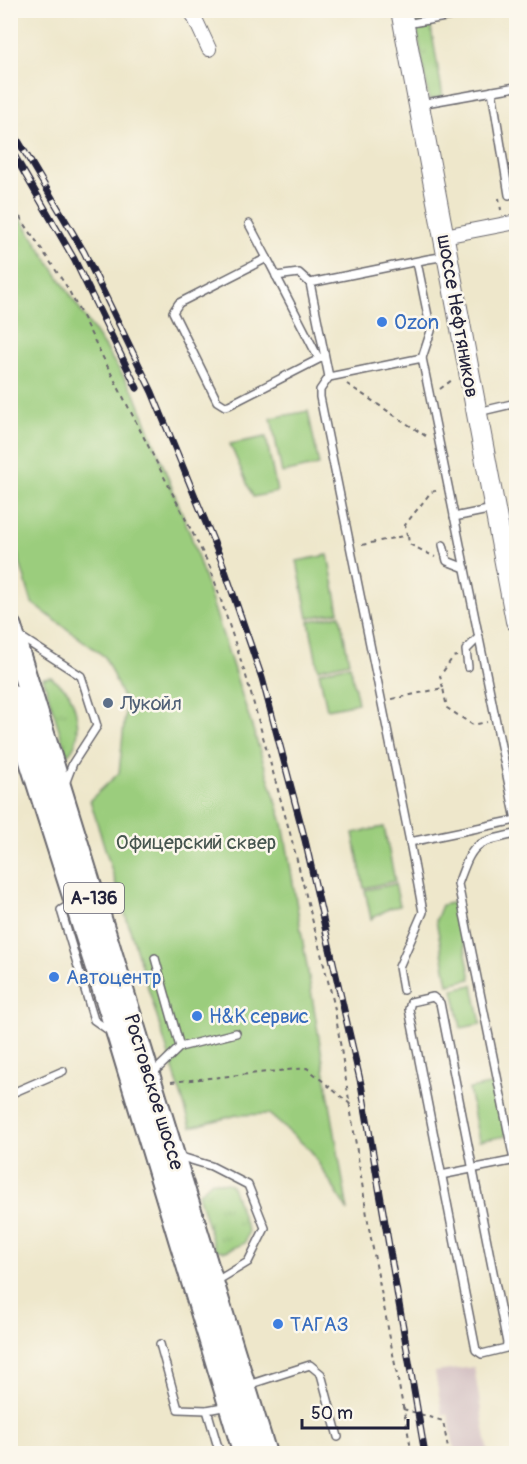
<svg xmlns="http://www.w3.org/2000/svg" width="527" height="1464" viewBox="0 0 527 1464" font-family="Pangolin,sans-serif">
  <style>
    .industrial { fill: #d2bec1 }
    .grass { fill: url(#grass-tufts); stroke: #5e785c; stroke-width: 1.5 }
    .green { fill: #9bcd7d; stroke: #5e785c; stroke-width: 1.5 }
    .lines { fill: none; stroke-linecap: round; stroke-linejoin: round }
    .lane-casing { stroke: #69676d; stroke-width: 10 }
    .street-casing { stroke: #69676d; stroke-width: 16 }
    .secondary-casing { stroke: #69676d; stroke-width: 22 }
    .primary-casing { stroke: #69676d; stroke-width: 26 }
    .path { stroke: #69676d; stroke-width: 2; stroke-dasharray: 4.5 4.5; stroke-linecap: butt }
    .lane { stroke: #fff; stroke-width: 7 }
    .street { stroke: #fff; stroke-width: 14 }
    .secondary { stroke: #fff; stroke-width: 20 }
    .primary { stroke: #fff; stroke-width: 22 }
    .rail-casing { stroke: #22223b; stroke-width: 7 }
    .rail { stroke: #fbf7ec; stroke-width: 4.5; stroke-dasharray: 14; stroke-linecap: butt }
    .shop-dot { fill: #3f7fe0; stroke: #fbf7ec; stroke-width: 2 }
    .service-dot { fill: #5c6f8a; stroke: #fbf7ec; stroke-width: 2 }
    .labels { text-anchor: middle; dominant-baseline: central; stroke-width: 5; stroke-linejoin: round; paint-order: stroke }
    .shield { fill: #fbf7ec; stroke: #636270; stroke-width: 1.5 }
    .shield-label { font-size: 18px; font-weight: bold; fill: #22223b }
    .street-label { font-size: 20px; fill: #22223b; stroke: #fbf7ec }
    .shop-label { font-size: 20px; fill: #366cbe; stroke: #fbf7ec; text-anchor: start }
    .service-label { font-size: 20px; fill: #4e5e75; stroke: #fbf7ec; text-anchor: start }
    .park-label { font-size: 20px; fill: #46554f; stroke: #fbf7ec }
  </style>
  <defs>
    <pattern id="grass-tufts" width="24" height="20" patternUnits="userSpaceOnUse" patternTransform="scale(1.5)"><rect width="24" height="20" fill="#9bcd7d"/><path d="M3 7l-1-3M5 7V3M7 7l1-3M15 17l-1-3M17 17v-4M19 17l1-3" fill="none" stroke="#85b06d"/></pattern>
  </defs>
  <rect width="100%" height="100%" fill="#fbf7ec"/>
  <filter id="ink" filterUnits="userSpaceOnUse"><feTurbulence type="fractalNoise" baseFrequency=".0167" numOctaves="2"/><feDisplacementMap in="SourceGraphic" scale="12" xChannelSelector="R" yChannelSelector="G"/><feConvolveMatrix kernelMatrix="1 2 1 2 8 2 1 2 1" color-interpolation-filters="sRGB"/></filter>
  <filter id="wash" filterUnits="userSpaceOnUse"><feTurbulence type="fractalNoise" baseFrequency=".008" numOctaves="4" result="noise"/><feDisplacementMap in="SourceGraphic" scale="24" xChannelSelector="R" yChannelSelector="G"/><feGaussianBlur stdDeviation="1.35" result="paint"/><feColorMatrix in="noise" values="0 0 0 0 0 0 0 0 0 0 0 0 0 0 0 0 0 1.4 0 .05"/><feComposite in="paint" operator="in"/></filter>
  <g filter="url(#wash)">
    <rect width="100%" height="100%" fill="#eee7cb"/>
    <polygon class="industrial" points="474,1367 488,1453 455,1453 448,1414 442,1414 435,1372"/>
    <g class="grass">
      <polygon points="430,22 443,97 429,100 416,24"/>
      <path d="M51,677C56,682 65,687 69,693C78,712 84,741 67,755L43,678Z"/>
      <polygon points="212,1181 231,1184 248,1232 245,1243 226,1251 215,1250 198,1194"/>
    </g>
    <g class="green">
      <polygon points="10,202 135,394 191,536 283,823 348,1211 311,1151 269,1114 237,1115 191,1127 90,800 119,773 126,705 105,657 32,603 11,532"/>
      <polygon points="308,411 319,465 282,473 271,418"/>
      <polygon points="266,437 277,492 253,497 230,444"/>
      <polygon points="328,555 339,612 308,618 297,561"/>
      <polygon points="340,615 349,662 318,669 309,621"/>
      <polygon points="350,665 358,703 327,709 319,672"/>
      <polygon points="384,827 395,881 364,888 353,833"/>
      <polygon points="395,884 400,906 390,908 371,919 365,890"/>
      <polygon points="456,902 471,979 448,984 436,920 442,905"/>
      <polygon points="473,985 481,1024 461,1028 453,989"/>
      <polygon points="495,1084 506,1136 479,1141 469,1089"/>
    </g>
  </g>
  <g filter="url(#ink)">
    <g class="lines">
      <g class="lane-casing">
        <g id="lane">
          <polyline points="406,24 484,10"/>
          <polyline points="492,91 509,195"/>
          <polyline points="420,104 516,87"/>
          <polyline points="249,224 267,258"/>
          <polyline points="417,262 431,331 422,358 329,377 310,283 428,259 447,256"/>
          <polyline points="276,276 299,273 310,283"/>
          <polyline points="422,358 516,820"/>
          <polyline points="319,359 267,258 179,303 173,312 217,401 225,406 229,405 319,359 324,356"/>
          <polyline points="329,377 320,390 320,397 410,842 516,820"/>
          <polyline points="478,412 516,403"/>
          <polyline points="454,517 493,509"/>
          <polyline points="443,545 447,561 465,568"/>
          <polyline points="19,636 81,676 97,726 73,763 65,784"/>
          <polyline points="468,667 466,650 479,637"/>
          <polyline points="71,904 61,910 94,1020 111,1032"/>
          <polyline points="155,958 180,1047"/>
          <polyline points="403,990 399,967 423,912 410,842"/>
          <polygon points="433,997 440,1003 507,1343 506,1348 482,1354 476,1350 409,1009 411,1002"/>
          <polyline points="151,1075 180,1047 236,1033"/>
          <polyline points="10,1094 63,1071"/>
          <polyline points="178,1156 211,1166 248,1185 265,1228 248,1262 215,1282"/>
          <path d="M514,1160L458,884C473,843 473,843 516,834"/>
          <polyline points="441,1175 516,1160"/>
          <polyline points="160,1344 178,1409 207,1410"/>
          <polyline points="248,1385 310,1365 321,1374 338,1437"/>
          <polyline points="220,1454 207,1410 228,1406"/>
        </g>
      </g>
      <g class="street-casing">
        <g id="street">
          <polyline points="191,10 209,49"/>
          <polyline points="444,236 516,222"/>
        </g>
      </g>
      <g class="secondary-casing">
        <polyline id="secondary" points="401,10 516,621"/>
      </g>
      <g class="primary-casing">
        <g id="primary">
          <polyline points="10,627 265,1454"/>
          <polyline points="10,695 119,1037 245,1454"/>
        </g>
      </g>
      <g class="path">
        <polyline points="499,198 501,210"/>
        <polyline points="10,202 67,287 210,567 246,676 290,833 334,1004 369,1228 412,1454"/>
        <polyline points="347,384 427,437"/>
        <polyline points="440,389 452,380"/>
        <polyline points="408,536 409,544 435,557"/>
        <polyline points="362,545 407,535 405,525 431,492 440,490"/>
        <polyline points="443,688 440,676 453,657 457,656"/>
        <polyline points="392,699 443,688 447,708 473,725 487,722"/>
        <polyline points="171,1082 307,1068 350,1104"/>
        <polyline points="403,1409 443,1421 449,1454"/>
      </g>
      <use href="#lane" class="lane"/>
      <use href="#street" class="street"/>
      <use href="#secondary" class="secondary"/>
      <use href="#primary" class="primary"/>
      <g class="rail-casing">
        <g id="rail">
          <polyline points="10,127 84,252 152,392 222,562 262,678 305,840 361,1084 425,1454"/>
          <polyline points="10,148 74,259 137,388"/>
        </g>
      </g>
      <use href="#rail" class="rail"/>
    </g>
  </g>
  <g class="shop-dot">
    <circle cx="382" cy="322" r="6"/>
    <circle cx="54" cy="977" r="6"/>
    <circle cx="197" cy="1016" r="6"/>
    <circle cx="278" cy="1324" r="6"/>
  </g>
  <circle class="service-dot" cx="108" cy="703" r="6"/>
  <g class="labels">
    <rect class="shield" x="64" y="883" width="60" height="30" rx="4.5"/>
    <g class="shield-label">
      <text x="94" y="898">А-136</text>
    </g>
    <g class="street-label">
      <text transform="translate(458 316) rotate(80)">шоссе Нефтяников</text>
      <text transform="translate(154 1092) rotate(73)">Ростовское шоссе</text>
    </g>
    <g class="shop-label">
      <text x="394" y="322">Ozon</text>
      <text x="66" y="977">Автоцентр</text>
      <text x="209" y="1016">H&amp;K сервис</text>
      <text x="290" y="1324">ТАГАЗ</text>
    </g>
    <g class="service-label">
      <text x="120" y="703">Лукойл</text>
    </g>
    <g class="park-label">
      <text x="196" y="842">Офицерский сквер</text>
    </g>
  </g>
  <rect width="527" height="1464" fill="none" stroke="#fbf7ec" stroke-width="36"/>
  <path d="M302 1419v9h106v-9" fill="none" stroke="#22223b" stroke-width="3"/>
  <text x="311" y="1419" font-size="18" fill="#22223b" stroke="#fbf7ec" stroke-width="4.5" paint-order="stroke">50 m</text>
</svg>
